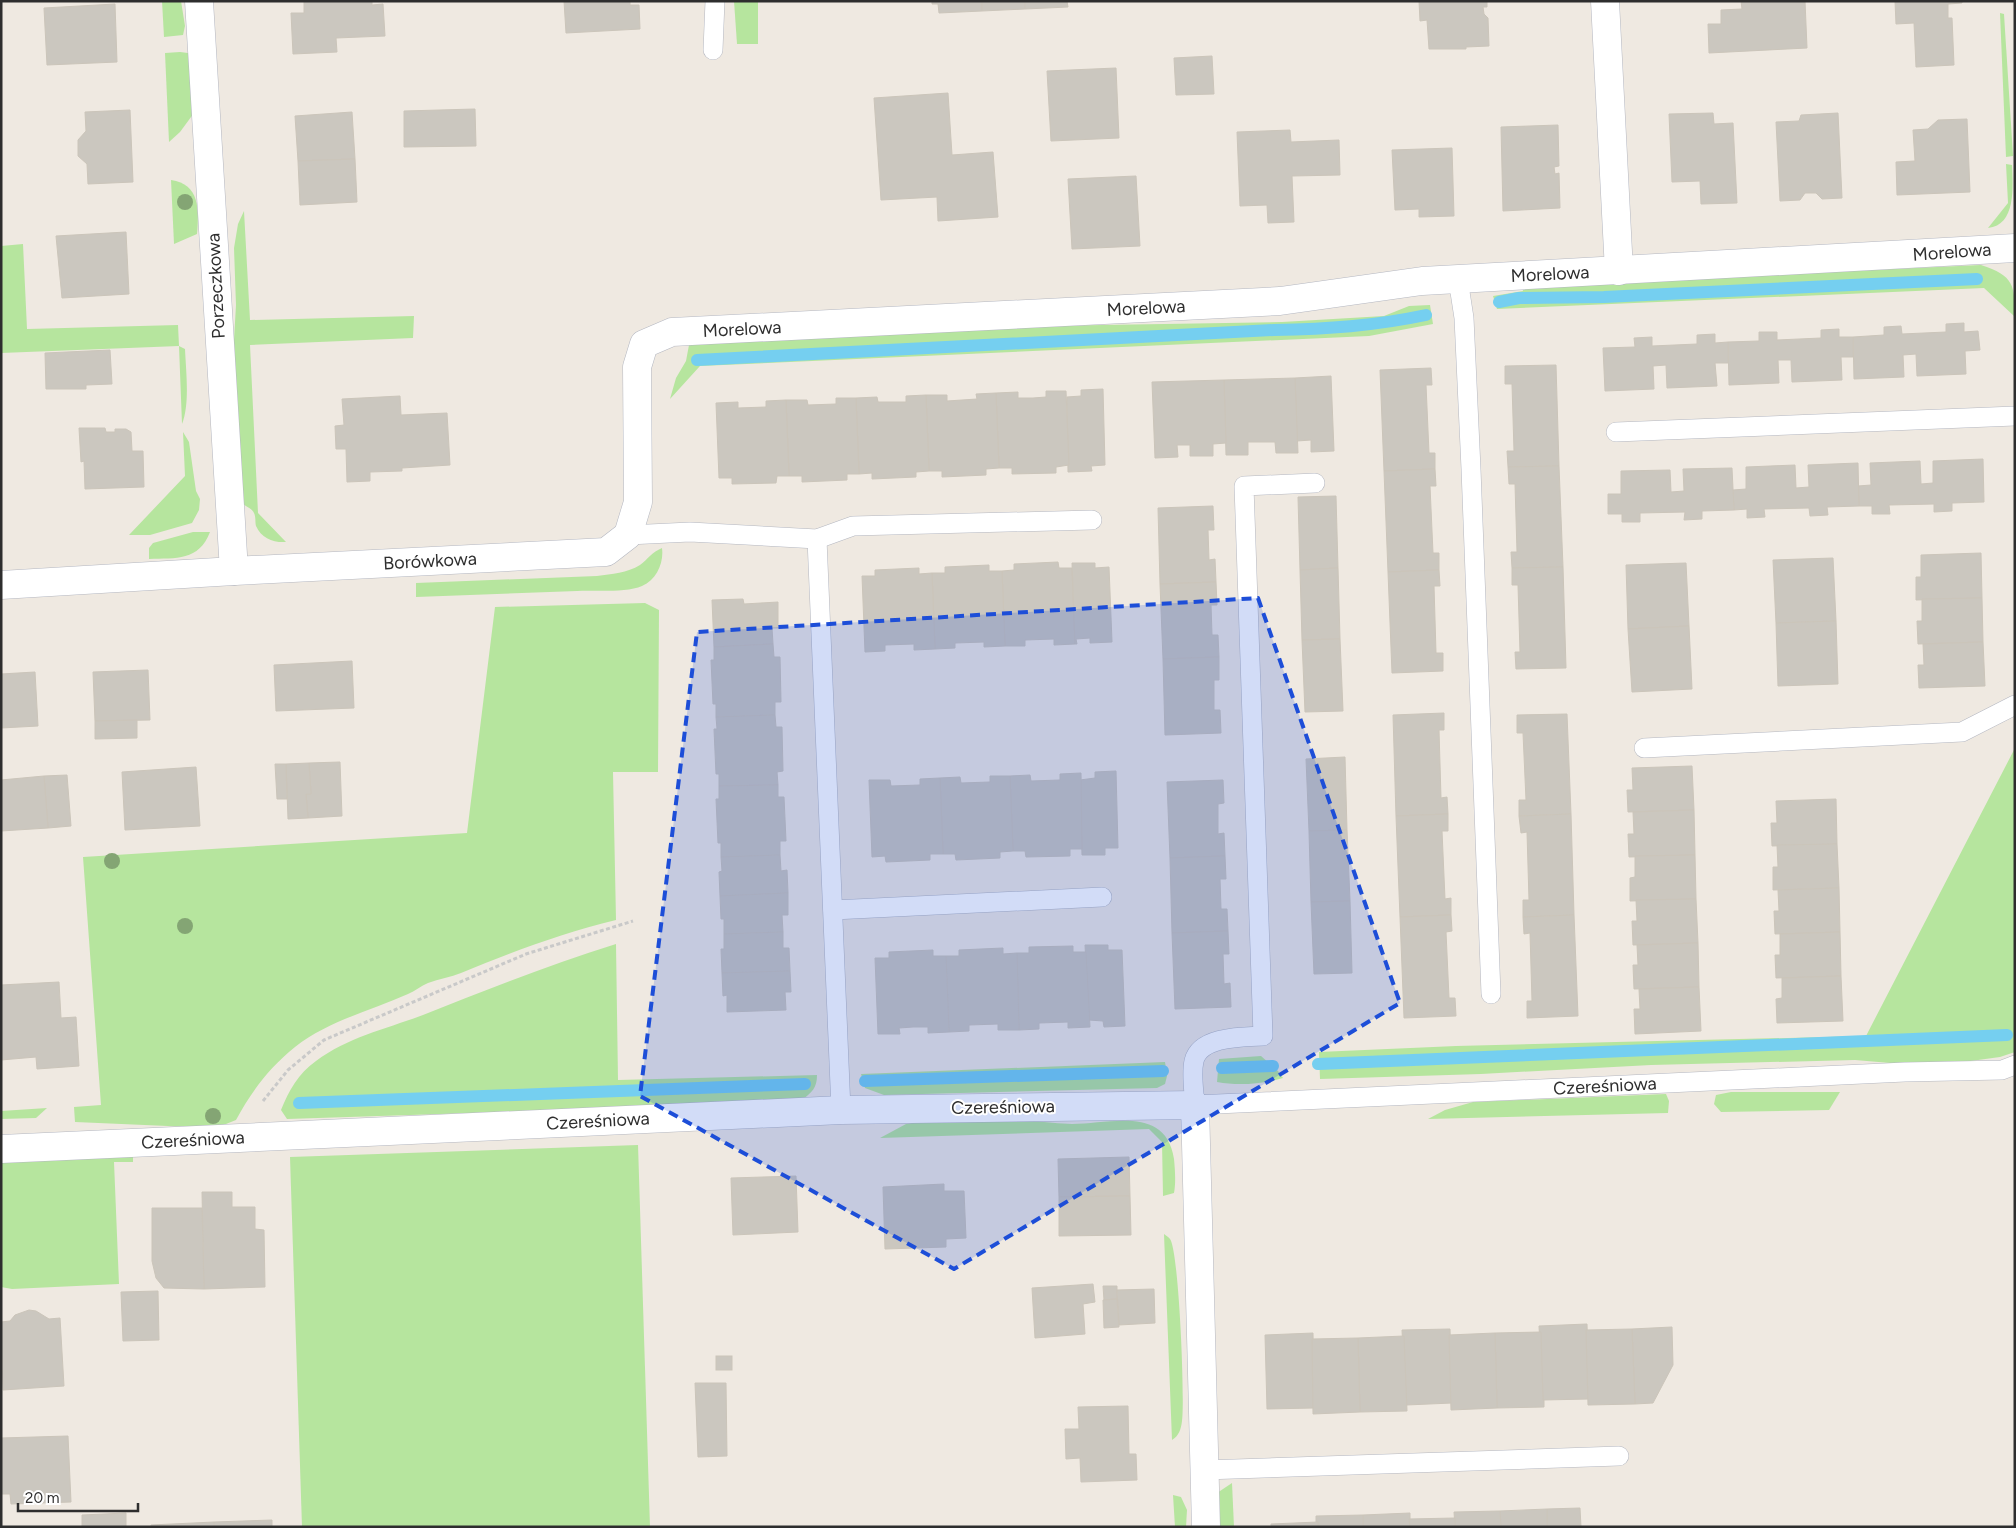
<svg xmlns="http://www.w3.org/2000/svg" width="2016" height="1528" viewBox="0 0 2016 1528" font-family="Figtree,sans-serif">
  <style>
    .green { fill: #b6e59e }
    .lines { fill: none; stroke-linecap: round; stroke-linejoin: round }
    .stream { stroke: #75cff0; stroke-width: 12 }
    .building { fill: #cbc7bf; stroke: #cbc5ba }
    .service-casing { stroke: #b4b7c1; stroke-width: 20 }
    .minor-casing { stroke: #b4b7c1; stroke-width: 29 }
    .path { stroke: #c9c9c9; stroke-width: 3; stroke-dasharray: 4 2.5; stroke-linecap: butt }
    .service { stroke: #fff; stroke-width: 19 }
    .minor { stroke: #fff; stroke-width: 28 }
    .tree { fill: #84a574 }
    .marked { fill: #1d4ed8; fill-opacity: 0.2; stroke: #1d4ed8; stroke-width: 4; stroke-dasharray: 10 6; stroke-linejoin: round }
    .labels { text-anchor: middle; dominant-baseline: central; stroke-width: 4; stroke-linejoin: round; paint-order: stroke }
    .street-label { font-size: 18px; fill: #2e2e2e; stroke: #fff }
  </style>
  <rect width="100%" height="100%" fill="#efe9e1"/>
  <g class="green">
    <polygon points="162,1 181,1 185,26 183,35 164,37"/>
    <polygon points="734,1 758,1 758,44 737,44"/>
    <polygon points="2000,13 2004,14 2013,156 2006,157"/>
    <polygon points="180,52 188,53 194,113 180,132 169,142 165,53"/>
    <path d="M2006,164L2012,165C2013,188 2016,225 1988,228L2008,203Z"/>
    <path d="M171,180C200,184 199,210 197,234L174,244Z"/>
    <path d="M244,211L250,320L414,316L413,338L250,345L258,513L286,542C274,543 261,538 256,526C255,522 256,517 254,513C252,508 246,507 242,503L237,392L233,357L236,305L234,248L238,224Z"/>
    <path d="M23,244L27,329L178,325L179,346L185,349C186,371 190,404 182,424L179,346L1,353V246Z"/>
    <path d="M1981,265C2016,276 2015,287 2015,323L2014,316L1984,288L1497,309L1493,296L1523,291L1522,286Z"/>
    <polygon points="1430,305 1433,324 1369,336 700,366 670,399 676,378 686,361 689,345 1041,326 1282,322 1384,316 1409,306"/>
    <polygon points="183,432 189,442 196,491 200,499 199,510 192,523 150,535 129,535 185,476"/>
    <path d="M193,532H210C199,561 176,558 149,559V548L153,543Z"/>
    <path d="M662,548C664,562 657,580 642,586C626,593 595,590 577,591C524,593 470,595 416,597V583L597,576C612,574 627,573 640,565C648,559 652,552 662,548Z"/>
    <path d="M645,603L659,610L658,772H613L616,920C562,933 512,952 461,973C451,977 439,979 428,983C421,986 415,991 408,994C370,1011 328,1021 295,1047C269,1068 251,1092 236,1120L221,1126L191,1127L75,1122L74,1107L101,1105L83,857L467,833L495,607Z"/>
    <polygon points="2015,748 2015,1052 2000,1057 1956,1063 1902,1064 1855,1060 1651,1065 1481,1074 1320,1079 1319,1052 1456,1046 1866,1036"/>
    <path d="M616,944L618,1080L817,1075C817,1088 812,1092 802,1100L650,1107L287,1119L281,1110C289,1090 298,1074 316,1061C348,1037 386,1029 423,1015C487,990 551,964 616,944Z"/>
    <path d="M1261,1056L1278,1071L1283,1078C1261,1084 1239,1086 1217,1082L1219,1059Z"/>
    <polygon points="1165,1062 1167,1076 1165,1084 1157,1088 884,1095 865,1088 861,1074"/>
    <polygon points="1731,1092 1840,1092 1829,1110 1721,1112 1714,1104 1716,1095"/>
    <polygon points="1666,1094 1669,1101 1668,1113 1428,1119 1445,1110 1473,1102"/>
    <polygon points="47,1108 36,1118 1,1119 1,1111"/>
    <path d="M1003,1119C1026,1120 1049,1123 1072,1124C1110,1124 1166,1105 1174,1159C1175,1170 1176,1182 1174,1193L1163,1196L1162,1142L1149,1129L880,1138L906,1124L930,1120Z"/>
    <polygon points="638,1145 650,1527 302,1527 290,1157"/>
    <polygon points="133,1149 133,1162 114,1162 119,1284 12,1289 1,1287 1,1155"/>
    <path d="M1164,1234C1166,1236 1169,1237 1170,1239C1179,1251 1185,1400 1182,1421C1181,1429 1179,1436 1172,1440Z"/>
    <polygon points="1232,1483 1234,1527 1218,1527 1217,1493"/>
    <polygon points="1173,1495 1181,1497 1187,1510 1186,1527 1175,1527"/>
  </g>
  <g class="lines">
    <g class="stream">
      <polyline points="1499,302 1519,298 1604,297 1977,279"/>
      <path d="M697,360L1274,330C1327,329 1374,326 1426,315"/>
      <polyline points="1318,1064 2007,1035"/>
      <polyline points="1222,1068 1273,1066"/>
      <polyline points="865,1081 1163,1071"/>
      <polyline points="299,1103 805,1084"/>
    </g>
  </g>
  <g class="building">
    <polygon points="304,1 372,1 372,5 383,4 385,36 336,38 337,52 293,54 291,13 304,13"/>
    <polygon points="564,1 630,1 630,5 639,5 640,29 566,33"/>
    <polygon points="932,1 982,1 982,11 939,13 938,4 932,4"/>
    <polygon points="982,1 1025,1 1025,9 982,11"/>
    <polygon points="1025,1 1067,1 1068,7 1025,9"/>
    <polygon points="1419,1 1487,1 1487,7 1483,7 1484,14 1488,18 1489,46 1466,47 1466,49 1429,49 1427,20 1420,21"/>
    <polygon points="1741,1 1805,1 1807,48 1709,53 1708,24 1721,24 1721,10 1742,9"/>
    <polygon points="1895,1 1962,1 1962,3 1948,4 1948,18 1952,18 1954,65 1916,67 1914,23 1896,24"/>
    <polygon points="115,4 117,62 47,65 44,8"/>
    <polygon points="1212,56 1214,94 1176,95 1174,58"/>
    <polygon points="1116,68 1119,138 1051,141 1047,71"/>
    <polygon points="948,93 952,155 993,152 998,217 938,221 937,197 881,200 874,98"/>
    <polygon points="475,109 476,146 404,147 404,111"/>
    <polygon points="130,110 133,182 88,184 87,164 78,156 78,140 86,131 85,112"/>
    <polygon points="352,112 355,159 298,161 295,116"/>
    <polygon points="1713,113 1714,124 1733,123 1737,203 1701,204 1700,181 1672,182 1669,114"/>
    <polygon points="1838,113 1842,198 1822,199 1816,193 1805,193 1800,200 1780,201 1776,122 1799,121 1801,115"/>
    <polygon points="1967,119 1970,192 1897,195 1896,162 1915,161 1913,130 1928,129 1938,120"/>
    <polygon points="1558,125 1559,166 1554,167 1555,174 1559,173 1560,208 1503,211 1501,127"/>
    <polygon points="1290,130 1291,142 1339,140 1340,175 1292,176 1294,222 1268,223 1267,205 1240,206 1237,132"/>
    <polygon points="1452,148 1454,216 1419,217 1419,209 1395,210 1392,150"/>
    <polygon points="355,159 357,202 300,205 298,161"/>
    <polygon points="1136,176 1140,246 1072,249 1068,179"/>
    <polygon points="126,232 129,294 62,298 56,236"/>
    <polygon points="1964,323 1964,332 1978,331 1980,350 1965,351 1966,374 1917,376 1916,354 1903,355 1904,377 1854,379 1853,337 1884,335 1884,327 1901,326 1902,334 1946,332 1946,324"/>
    <polygon points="1839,329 1839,337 1853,337 1853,357 1841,357 1842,380 1792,382 1791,360 1778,360 1779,383 1729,385 1728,342 1759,341 1759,332 1777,332 1777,340 1821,338 1821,330"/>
    <polygon points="1715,334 1715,343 1728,342 1728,363 1715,363 1717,386 1667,388 1666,365 1653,366 1654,389 1605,391 1603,348 1635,347 1634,338 1652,337 1652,346 1697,344 1697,335"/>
    <polygon points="110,350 112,384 86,385 86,389 46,389 45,353"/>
    <polygon points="1556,365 1559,466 1508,467 1507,451 1514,451 1512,384 1505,384 1505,366"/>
    <polygon points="1431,368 1432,385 1426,385 1429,453 1435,453 1435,469 1384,471 1380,370"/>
    <polygon points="1331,376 1334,451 1311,452 1311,440 1297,441 1295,378"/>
    <polygon points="1295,378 1298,453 1276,453 1275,442 1248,442 1248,455 1226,455 1224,380"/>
    <polygon points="1224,380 1226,443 1213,444 1213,456 1190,456 1190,445 1177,445 1178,457 1155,458 1152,382"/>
    <polygon points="1103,389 1105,465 1091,466 1092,471 1068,472 1067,397 1081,396 1081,390"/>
    <polygon points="1046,391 1066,391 1069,465 1056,467 1056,473 1012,474 1012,468 999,468 996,393 1018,392 1018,398 1033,398 1046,397"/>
    <polygon points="996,393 999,468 986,469 986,475 942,477 942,471 929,471 926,395 947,395 947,401 977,399 976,394"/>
    <polygon points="926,395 929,471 916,472 916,477 872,479 872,473 859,474 856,398 877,397 878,402 906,402 906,396"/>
    <polygon points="400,396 401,415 447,413 450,465 402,468 402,471 370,472 370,481 347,482 346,449 336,449 335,426 344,425 342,399"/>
    <polygon points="836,398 856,398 859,474 847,474 847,480 802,482 802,476 789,476 786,400 807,400 808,405 836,404"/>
    <polygon points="786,400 789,476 777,476 776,483 732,484 732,478 719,478 716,403 738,402 738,408 766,407 766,401"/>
    <polygon points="79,428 105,428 106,432 115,432 115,429 126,429 131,432 132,451 143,451 144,487 85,489 84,461 81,462"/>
    <polygon points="1983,459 1984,502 1952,503 1952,511 1934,512 1934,504 1889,505 1890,514 1872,514 1872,506 1859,506 1858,486 1871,485 1870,463 1920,461 1921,484 1933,483 1933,461"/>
    <polygon points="1858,463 1859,506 1827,507 1828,515 1810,516 1809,508 1764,509 1765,517 1747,518 1747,509 1734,510 1733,490 1746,489 1746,467 1795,465 1796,488 1809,487 1808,465"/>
    <polygon points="1559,466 1563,567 1512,568 1511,552 1517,552 1515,484 1509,484 1508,467"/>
    <polygon points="1732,468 1734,510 1702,511 1702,519 1684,520 1685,512 1640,513 1640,522 1622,522 1622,514 1608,514 1608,494 1621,494 1621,471 1670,470 1671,492 1684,491 1683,469"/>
    <polygon points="1435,469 1436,486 1430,486 1433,553 1439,553 1439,570 1388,572 1384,471"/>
    <polygon points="1336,496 1338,568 1300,570 1298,497"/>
    <polygon points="1213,506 1214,530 1208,530 1209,560 1215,559 1216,582 1160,584 1158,508"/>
    <polygon points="1981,553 1982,598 1916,600 1916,577 1921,577 1921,555"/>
    <polygon points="1833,558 1836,621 1776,623 1773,560"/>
    <polygon points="1058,562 1059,568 1072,568 1075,644 1054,645 1054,639 1025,640 1025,646 1005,646 1002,571 1014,570 1014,564"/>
    <polygon points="1072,563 1095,563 1095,568 1109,567 1112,642 1090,643 1090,638 1076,639 1077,644 1075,644"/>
    <polygon points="1686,563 1689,626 1628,629 1626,565"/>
    <polygon points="989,565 989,571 1002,571 1005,646 984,647 984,642 955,643 955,648 935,649 932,573 945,573 945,567"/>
    <polygon points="1563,567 1566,668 1516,669 1515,652 1520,652 1518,585 1512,585 1512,568"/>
    <polygon points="919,568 919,574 932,573 935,649 914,650 914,644 885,645 885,651 865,652 862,576 875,576 875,570"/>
    <polygon points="1338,568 1340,639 1302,640 1300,570"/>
    <polygon points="1439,570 1440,586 1434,586 1436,653 1443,653 1443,671 1392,673 1388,572"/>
    <polygon points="1216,582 1217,605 1211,605 1212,635 1218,635 1219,657 1163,659 1160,584"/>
    <polygon points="1982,598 1983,642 1918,644 1917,621 1922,621 1922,599"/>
    <polygon points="743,599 744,604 778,602 778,628 772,628 773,644 714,647 712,600"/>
    <polygon points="1836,621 1838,684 1778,686 1776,623"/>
    <polygon points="1689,626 1692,689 1632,692 1628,629"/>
    <polygon points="1340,639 1343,711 1305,712 1302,640"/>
    <polygon points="1983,642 1985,686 1919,688 1918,665 1924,665 1923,644"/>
    <polygon points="773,644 774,657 780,657 781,702 775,702 775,715 716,717 716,704 713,704 711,660 714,660 714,647"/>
    <polygon points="1219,657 1219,680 1214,680 1214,710 1220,710 1221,733 1165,735 1163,659"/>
    <polygon points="352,661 354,708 276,711 274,665"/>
    <polygon points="148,670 150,720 95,721 93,672"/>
    <polygon points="35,672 38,726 1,728 1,674"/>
    <polygon points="1444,713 1444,730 1439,730 1441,798 1447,797 1448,814 1396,816 1393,715"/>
    <polygon points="1567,714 1571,814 1519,816 1519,800 1526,800 1523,733 1517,733 1517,715"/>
    <polygon points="775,715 776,727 782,727 783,771 777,772 778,785 719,786 719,774 716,774 714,729 717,729 716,717"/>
    <polygon points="137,720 137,738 95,739 95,721"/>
    <polygon points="1345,757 1347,830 1309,831 1306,759"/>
    <polygon points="340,762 342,816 308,818 306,794 311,794 309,763"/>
    <polygon points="309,763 311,794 306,794 308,818 288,819 286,764"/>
    <polygon points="275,764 286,764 287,799 277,799"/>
    <polygon points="1692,766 1694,810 1628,812 1627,790 1633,790 1632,768"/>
    <polygon points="196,767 200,826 125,830 122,772"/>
    <polygon points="1116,771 1118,848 1105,848 1105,855 1082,855 1080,780 1095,778 1095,772"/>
    <polygon points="1081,773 1082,849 1070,849 1070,856 1026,857 1025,851 1013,851 1010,776 1030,775 1031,781 1060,780 1060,774"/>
    <polygon points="67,775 71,826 48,828 44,776"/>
    <polygon points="44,776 48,828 1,831 1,780"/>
    <polygon points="990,776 1010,776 1013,851 1000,852 1000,858 956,860 955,854 943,854 940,778 960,777 961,783 990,782"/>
    <polygon points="940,778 943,854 930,854 930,860 886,862 885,856 872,857 869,780 890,780 891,786 920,785 920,779"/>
    <polygon points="1223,780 1224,803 1218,804 1218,834 1224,833 1225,856 1170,858 1167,782"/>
    <polygon points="778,785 778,797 784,797 786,841 780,841 780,855 721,857 721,843 718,843 716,799 719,799 719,786"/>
    <polygon points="1836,799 1837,844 1772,846 1771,823 1777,823 1776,801"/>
    <polygon points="1694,810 1695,855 1629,857 1628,834 1634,834 1633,812"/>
    <polygon points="1448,814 1448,831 1442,831 1445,899 1451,898 1451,915 1400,917 1396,816"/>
    <polygon points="1571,814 1574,915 1523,917 1523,900 1529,900 1527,832 1521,833 1519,816"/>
    <polygon points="1347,830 1350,901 1311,902 1309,831"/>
    <polygon points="1837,844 1839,888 1773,890 1773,867 1778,867 1777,845"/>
    <polygon points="780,855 781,871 787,870 788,893 720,896 719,872 722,871 721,857"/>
    <polygon points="1695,855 1696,899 1630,901 1630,878 1635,877 1635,856"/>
    <polygon points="1225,856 1226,879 1220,879 1221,909 1227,909 1228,931 1172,933 1170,858"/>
    <polygon points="1839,888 1840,932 1775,934 1774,911 1779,911 1778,890"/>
    <polygon points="788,893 788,915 782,915 783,932 724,934 724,919 721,919 720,896"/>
    <polygon points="1696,899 1698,943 1633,945 1632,921 1637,921 1636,900"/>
    <polygon points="1350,901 1352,973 1314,974 1311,902"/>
    <polygon points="1451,915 1452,931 1446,932 1449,998 1455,998 1456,1016 1404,1018 1400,917"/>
    <polygon points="1574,915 1578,1016 1527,1018 1527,1001 1532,1001 1530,933 1524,934 1523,917"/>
    <polygon points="1228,931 1229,954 1223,954 1224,984 1230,983 1231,1007 1175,1009 1172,933"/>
    <polygon points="783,932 783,948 789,948 790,971 722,973 721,949 724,949 724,934"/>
    <polygon points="1840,932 1841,976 1776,978 1775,955 1780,955 1780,934"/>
    <polygon points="1698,943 1699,987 1634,989 1633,965 1638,965 1637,945"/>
    <polygon points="1085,945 1108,945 1108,950 1122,950 1125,1026 1104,1027 1103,1021 1089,1020"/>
    <polygon points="1073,946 1073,952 1086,952 1090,1027 1068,1028 1068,1022 1039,1023 1039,1029 1019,1030 1017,953 1029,953 1029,947"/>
    <polygon points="1003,948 1003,954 1017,953 1019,1030 998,1030 998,1024 969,1025 969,1031 949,1032 946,956 959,956 959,950"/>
    <polygon points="933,950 933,956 946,956 949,1032 928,1033 928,1027 913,1027 899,1028 900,1034 878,1034 875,958 889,958 889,952"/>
    <polygon points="790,971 791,992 785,992 786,1010 727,1012 727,995 723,996 722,973"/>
    <polygon points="1841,976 1843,1021 1777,1023 1776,999 1782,998 1782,978"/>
    <polygon points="59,982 61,1018 76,1017 79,1066 37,1069 36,1057 1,1060 1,985"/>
    <polygon points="1699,987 1701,1031 1635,1034 1634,1009 1640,1009 1639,989"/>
    <polygon points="1129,1157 1130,1196 1059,1197 1058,1159"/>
    <polygon points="796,1176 798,1232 733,1235 731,1178"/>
    <polygon points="944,1184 944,1191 964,1191 966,1238 946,1239 946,1247 885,1249 883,1187"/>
    <polygon points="202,1192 232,1192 232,1207 255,1207 255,1229 264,1230 265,1287 204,1289"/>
    <polygon points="1130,1196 1131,1235 1059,1236 1059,1197"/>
    <polygon points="152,1208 202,1208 204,1289 164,1288 156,1278 152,1261"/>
    <polygon points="1093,1284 1095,1302 1083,1304 1085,1334 1035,1338 1032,1288"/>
    <polygon points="1103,1286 1117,1286 1117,1299 1104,1300"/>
    <polygon points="1154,1289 1155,1323 1119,1325 1117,1290"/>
    <polygon points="158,1291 159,1340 123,1341 121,1292"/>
    <polygon points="1117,1299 1119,1327 1104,1328 1103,1300"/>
    <polygon points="29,1310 36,1311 49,1319 60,1318 64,1386 3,1390 1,1322 10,1321 15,1315"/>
    <polygon points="1587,1324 1589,1399 1543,1400 1539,1326"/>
    <polygon points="1672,1327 1673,1365 1653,1403 1635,1404 1632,1329"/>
    <polygon points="1450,1329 1452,1403 1406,1405 1402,1330"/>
    <polygon points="1632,1329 1635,1404 1588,1405 1586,1330"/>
    <polygon points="1541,1332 1543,1400 1544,1400 1544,1407 1497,1408 1495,1333"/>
    <polygon points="1313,1333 1314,1408 1267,1409 1265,1335"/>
    <polygon points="1495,1333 1497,1408 1451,1410 1449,1335"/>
    <polygon points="1404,1336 1407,1411 1360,1412 1358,1338"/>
    <polygon points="1358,1338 1360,1412 1313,1414 1312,1339"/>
    <rect x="716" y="1356" width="16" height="14"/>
    <polygon points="695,1383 726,1383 727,1456 698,1457"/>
    <polygon points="1128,1406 1129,1454 1136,1454 1137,1480 1081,1482 1080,1458 1066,1459 1065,1429 1079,1429 1078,1407"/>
    <polygon points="68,1436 71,1502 11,1504 10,1494 1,1494 1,1438"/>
    <polygon points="1580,1508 1581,1527 1547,1527 1547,1509"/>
    <polygon points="1547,1509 1547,1527 1501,1527 1500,1511"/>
    <polygon points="1500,1511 1501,1527 1455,1527 1454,1512"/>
    <polygon points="126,1513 126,1527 82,1527 82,1515"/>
    <polygon points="1410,1513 1410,1527 1363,1527 1363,1515"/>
    <polygon points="1363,1515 1363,1527 1318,1527 1318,1522 1316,1522 1316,1516"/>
    <polygon points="1455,1518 1455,1527 1410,1527 1409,1519"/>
    <polygon points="272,1520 272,1527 214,1527 214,1522"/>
    <polygon points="214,1522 214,1527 151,1527 151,1525"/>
    <polygon points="1318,1522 1318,1527 1271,1527 1271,1524"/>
  </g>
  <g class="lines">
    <g class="service-casing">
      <g id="service">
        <polyline points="713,50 715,1"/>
        <polyline points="1458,279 1464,318 1471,469 1491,994"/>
        <polyline points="1616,432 2015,416"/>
        <path d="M1315,483L1244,486L1263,1036C1243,1037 1200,1036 1194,1061C1191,1074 1194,1091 1195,1105L1905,1072L2002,1070L2015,1065"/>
        <polyline points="628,535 690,532 817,539 853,526 1092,520"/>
        <polyline points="817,539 841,1110"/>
        <polyline points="1644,748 1962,732 2015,705"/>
        <polyline points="833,910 1102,897"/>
        <polyline points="1204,1470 1619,1456"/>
      </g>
    </g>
    <g class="minor-casing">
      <g id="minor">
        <polyline points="199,1 234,571"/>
        <polyline points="1605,1 1619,271"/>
        <polyline points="1,585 234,571 606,552 628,535 638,502 637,367 644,344 672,332 1280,301 1422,281 2015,248"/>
        <polyline points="1,1149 841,1110 1195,1105 1206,1527"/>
      </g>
    </g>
    <polyline class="path" points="263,1101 288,1070 324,1040 526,954 633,921"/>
    <use href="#service" class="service"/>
    <use href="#minor" class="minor"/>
  </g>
  <g class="tree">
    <circle cx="185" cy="202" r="8"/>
    <circle cx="112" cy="861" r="8"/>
    <circle cx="185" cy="926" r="8"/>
    <circle cx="213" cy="1116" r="8"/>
  </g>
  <path class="marked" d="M1258,598L1400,1003L954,1269L640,1096L697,632Z"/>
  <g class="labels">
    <g class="street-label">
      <text transform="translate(1952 252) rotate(-4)">Morelowa</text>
      <text transform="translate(1550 274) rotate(-3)">Morelowa</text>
      <text transform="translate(216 286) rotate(-93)">Porzeczkowa</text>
      <text transform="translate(1146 308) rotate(-3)">Morelowa</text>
      <text transform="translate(742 329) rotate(-3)">Morelowa</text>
      <text transform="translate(430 561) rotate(-3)">Borówkowa</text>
      <text transform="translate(1605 1086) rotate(-3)">Czereśniowa</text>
      <text transform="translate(1003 1107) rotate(-1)">Czereśniowa</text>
      <text transform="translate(598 1121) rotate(-3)">Czereśniowa</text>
      <text transform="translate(193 1140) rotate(-3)">Czereśniowa</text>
    </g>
  </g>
  <rect width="2016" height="1528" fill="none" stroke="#2e2e2e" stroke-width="5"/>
  <path d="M18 1503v8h120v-8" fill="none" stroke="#2e2e2e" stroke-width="2.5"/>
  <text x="25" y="1503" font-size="15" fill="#2e2e2e" stroke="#ffffff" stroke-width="4" paint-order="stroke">20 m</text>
</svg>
